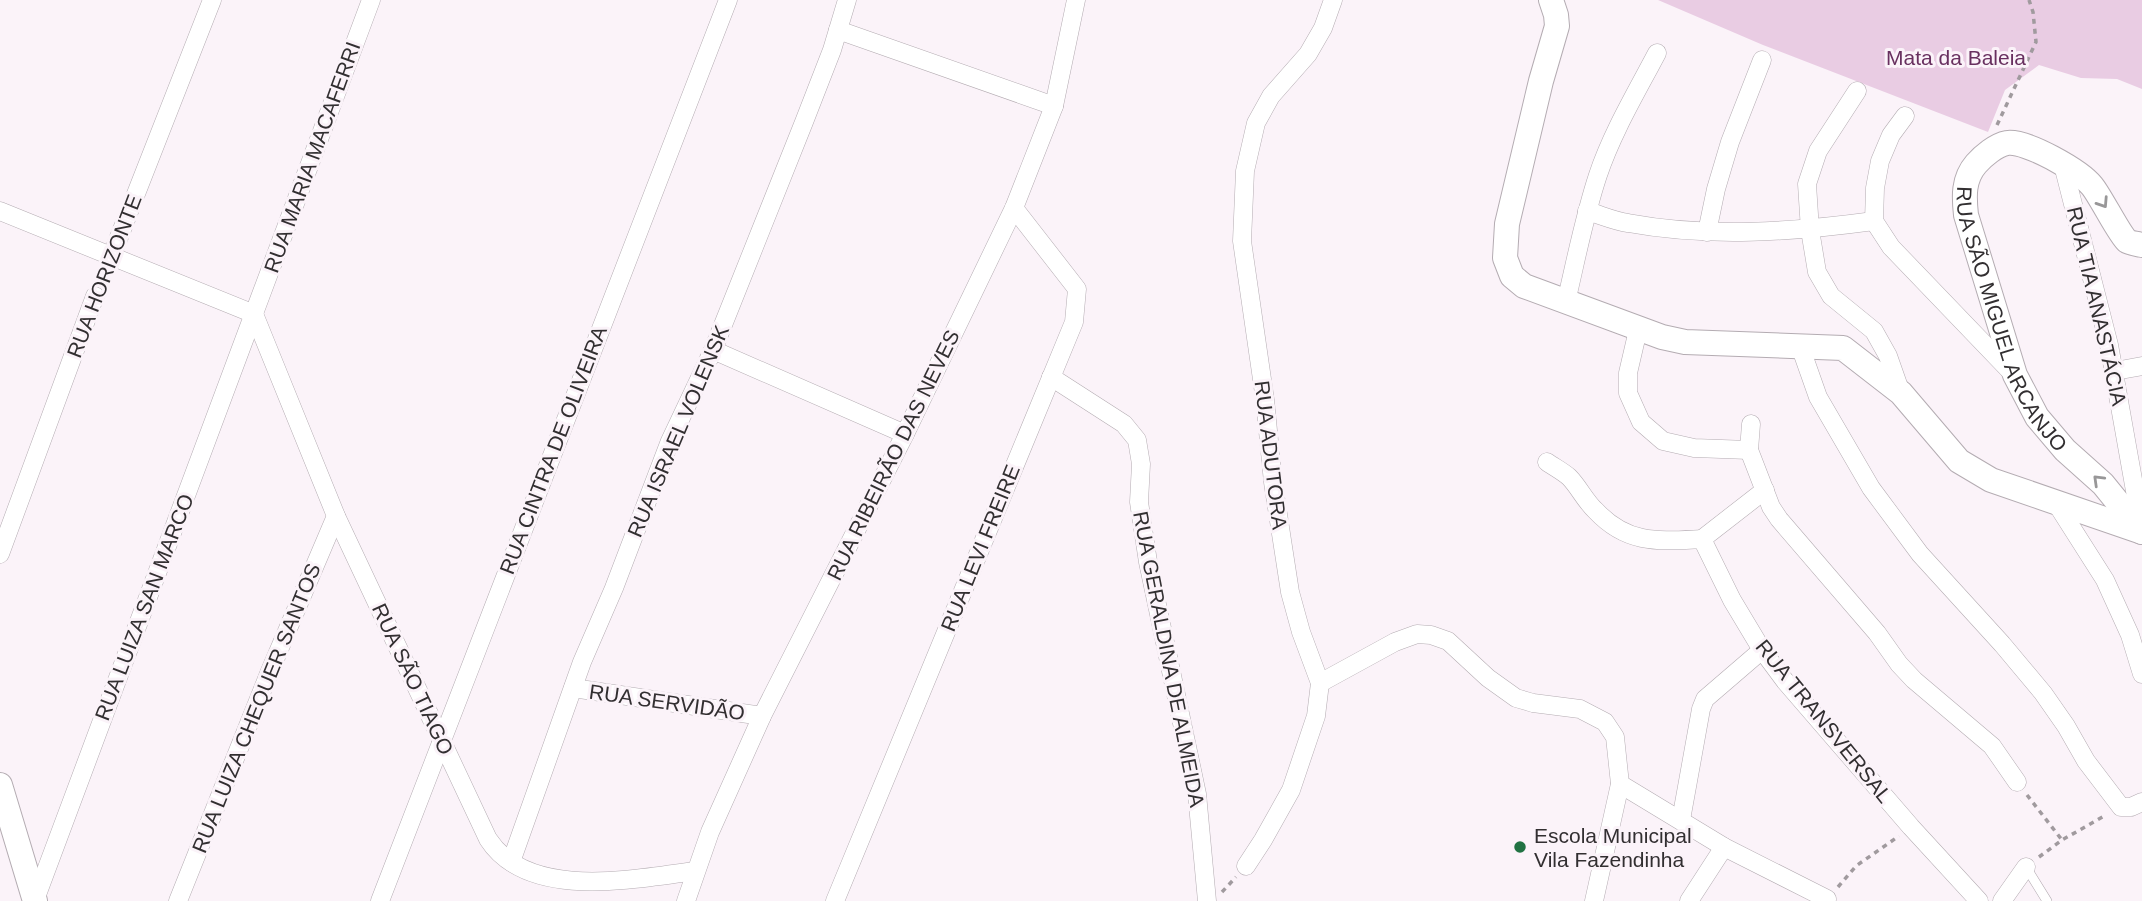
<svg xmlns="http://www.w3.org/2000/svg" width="2142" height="901" viewBox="0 0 2142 901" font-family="Helvetica,sans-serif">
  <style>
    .green { fill: #e9cce3 }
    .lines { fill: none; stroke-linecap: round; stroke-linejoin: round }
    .lane-casing { stroke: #b4acb2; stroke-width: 10 }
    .street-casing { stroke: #b4acb2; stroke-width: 19 }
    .secondary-casing { stroke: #b4acb2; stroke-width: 26 }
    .path { stroke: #a09a9e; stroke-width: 3.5; stroke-dasharray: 5 5; stroke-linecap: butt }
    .lane { stroke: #fff; stroke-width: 9 }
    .street { stroke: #fff; stroke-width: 18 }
    .secondary { stroke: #fff; stroke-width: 24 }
    .oneway { stroke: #989798 }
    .poi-dot { fill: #217243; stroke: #fbf3f9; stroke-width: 2.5 }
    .labels { text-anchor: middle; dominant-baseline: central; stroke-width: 6; stroke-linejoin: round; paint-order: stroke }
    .park-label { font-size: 21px; fill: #68305f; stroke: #fbf3f9 }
    .street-label { font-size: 21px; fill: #322f31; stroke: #fbf3f9 }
    .poi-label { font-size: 21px; fill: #322f31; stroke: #fbf3f9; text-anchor: start }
  </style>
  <rect width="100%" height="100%" fill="#fbf3f9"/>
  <polygon class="green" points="1658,0 2142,0 2142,89 2117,79 2081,78 2039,65 2005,90 1988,132 1763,45"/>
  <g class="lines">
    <g class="lane-casing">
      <polyline id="lane" points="2026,867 2047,901"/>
    </g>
    <g class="street-casing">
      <g id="street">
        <polyline points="838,30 1054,106"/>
        <polyline points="1857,91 1818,151 1807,184 1810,230 1817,272 1831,296 1874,331 1888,356 1901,393"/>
        <polyline points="1905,116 1891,135 1880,161 1875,188 1874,221 1891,247 2012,373"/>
        <polyline points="2063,165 2109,345 2142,530"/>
        <polyline points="0,211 254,314"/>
        <path d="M1587,211C1601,215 1614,221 1628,223C1709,238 1793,232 1874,221"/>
        <polyline points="1707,232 1716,189 1730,142 1762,60"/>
        <polyline points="112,255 212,0"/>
        <path d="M1566,302C1576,260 1584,217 1598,175C1612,133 1636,93 1657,53"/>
        <path d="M254,314L336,516L488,839C528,901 634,879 695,871"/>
        <polyline points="1638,330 1628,373 1628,393 1641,422 1663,441 1694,448 1749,450"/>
        <polyline points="1800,346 1818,397 1871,488 1920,554 2002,644 2043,693 2066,726 2086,761 2121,807 2131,807 2142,802"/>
        <polyline points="713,350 905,434"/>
        <polyline points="2115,371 2142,366"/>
        <polyline points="1051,377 1124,424 1137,440 1141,464 1139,502 1148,562 1197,794 1207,901"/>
        <polyline points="1751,424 1749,450 1771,507 1779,519 1877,633 1899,664 1914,680 1992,746 2017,782"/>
        <path d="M1547,462C1554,467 1562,471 1569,477C1579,487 1585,501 1596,511C1628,545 1659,541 1702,539L1732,600L1762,650L1785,681L1911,827L1979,901"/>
        <polyline points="2056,503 2105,580 2130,635 2142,674"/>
        <polyline points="1702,539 1765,490"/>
        <polyline points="0,554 95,296"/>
        <polyline points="1320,683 1395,642 1417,634 1431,635 1448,641 1488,678 1516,698 1533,703 1580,709 1605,722 1615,737 1620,784 1724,847 1827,899 1826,901"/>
        <polyline points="573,688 762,716"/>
        <polyline points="1681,820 1701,709 1705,699 1762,650"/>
        <polyline points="511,862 582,662 614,588 670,441 713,350 804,122 832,50 847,0"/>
        <polyline points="1246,866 1263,840 1291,790 1316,716 1320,683 1301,632 1290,592 1273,482 1265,400 1242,241 1245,171 1256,123 1271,96 1308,54 1323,28 1333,0"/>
        <polyline points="35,900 371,0"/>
        <polyline points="178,901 270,671 336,516"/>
        <polyline points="380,901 728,0"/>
        <polyline points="686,901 710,832 762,716 905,434 1014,208 1054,106 1076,0"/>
        <polyline points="835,901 1074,322 1077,289 1014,208"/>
        <polyline points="1594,901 1620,784"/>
        <polyline points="1689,901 1724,847"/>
        <polyline points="2002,901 2026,867"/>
      </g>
    </g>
    <g class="secondary-casing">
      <g id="secondary">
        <polyline points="1551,0 1556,15 1557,26 1541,81 1507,224 1505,258 1512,276 1524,286 1662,337 1685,342 1843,348 1901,393 1959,461 1991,480 2142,532"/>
        <path id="s1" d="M2142,245C2138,244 2130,243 2127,241C2119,234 2101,197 2092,186C2080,171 2026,140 2007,143C1996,145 1983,156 1976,164C1963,179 1964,197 1966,215L2015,375L2037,417L2065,450L2103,484L2142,532"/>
        <polyline points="0,785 35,901"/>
      </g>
    </g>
    <g class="path">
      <polyline points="1997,125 2036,42 2033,12 2029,0"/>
      <polyline points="2027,795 2062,840"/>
      <polyline points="2039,857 2062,840 2106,815"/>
      <polyline points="1838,887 1856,866 1899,836"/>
      <polyline points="1222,892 1236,877"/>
    </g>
    <use href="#lane" class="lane"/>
    <use href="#street" class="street"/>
    <use href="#secondary" class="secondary"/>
  </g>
  <defs><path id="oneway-chevron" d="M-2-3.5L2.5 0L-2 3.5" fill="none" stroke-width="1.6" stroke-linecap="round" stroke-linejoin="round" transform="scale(1.75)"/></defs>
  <g class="oneway">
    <use href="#oneway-chevron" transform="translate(2103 203) rotate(57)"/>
    <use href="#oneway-chevron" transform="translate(2098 480) rotate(-136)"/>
  </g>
  <circle class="poi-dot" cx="1520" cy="847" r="7"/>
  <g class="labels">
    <g class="park-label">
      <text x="1956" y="57">Mata da Baleia</text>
    </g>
    <g class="street-label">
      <text transform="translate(312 157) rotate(-70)">RUA MARIA MACAFERRI</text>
      <text transform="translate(104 276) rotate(-69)">RUA HORIZONTE</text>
      <text transform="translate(2097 306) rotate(77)">RUA TIA ANASTÁCIA</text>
      <text stroke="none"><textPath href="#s1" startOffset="383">RUA SÃO MIGUEL ARCANJO</textPath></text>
      <text transform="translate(678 431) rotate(-67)">RUA ISRAEL VOLENSK</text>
      <text transform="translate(553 450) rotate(-69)">RUA CINTRA DE OLIVEIRA</text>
      <text transform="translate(893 455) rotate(-64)">RUA RIBEIRÃO DAS NEVES</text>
      <text transform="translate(1271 455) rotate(83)">RUA ADUTORA</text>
      <text transform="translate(980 548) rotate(-68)">RUA LEVI FREIRE</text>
      <text transform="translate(144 607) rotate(-69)">RUA LUIZA SAN MARCO</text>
      <text transform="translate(1169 659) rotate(79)">RUA GERALDINA DE ALMEIDA</text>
      <text transform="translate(413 679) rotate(65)">RUA SÃO TIAGO</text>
      <text transform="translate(667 702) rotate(8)">RUA SERVIDÃO</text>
      <text transform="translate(256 708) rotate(-68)">RUA LUIZA CHEQUER SANTOS</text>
      <text transform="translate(1824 721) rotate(51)">RUA TRANSVERSAL</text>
    </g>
    <g class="poi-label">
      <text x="1534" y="835">Escola Municipal<tspan x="1534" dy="24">Vila Fazendinha</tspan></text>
    </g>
  </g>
</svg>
